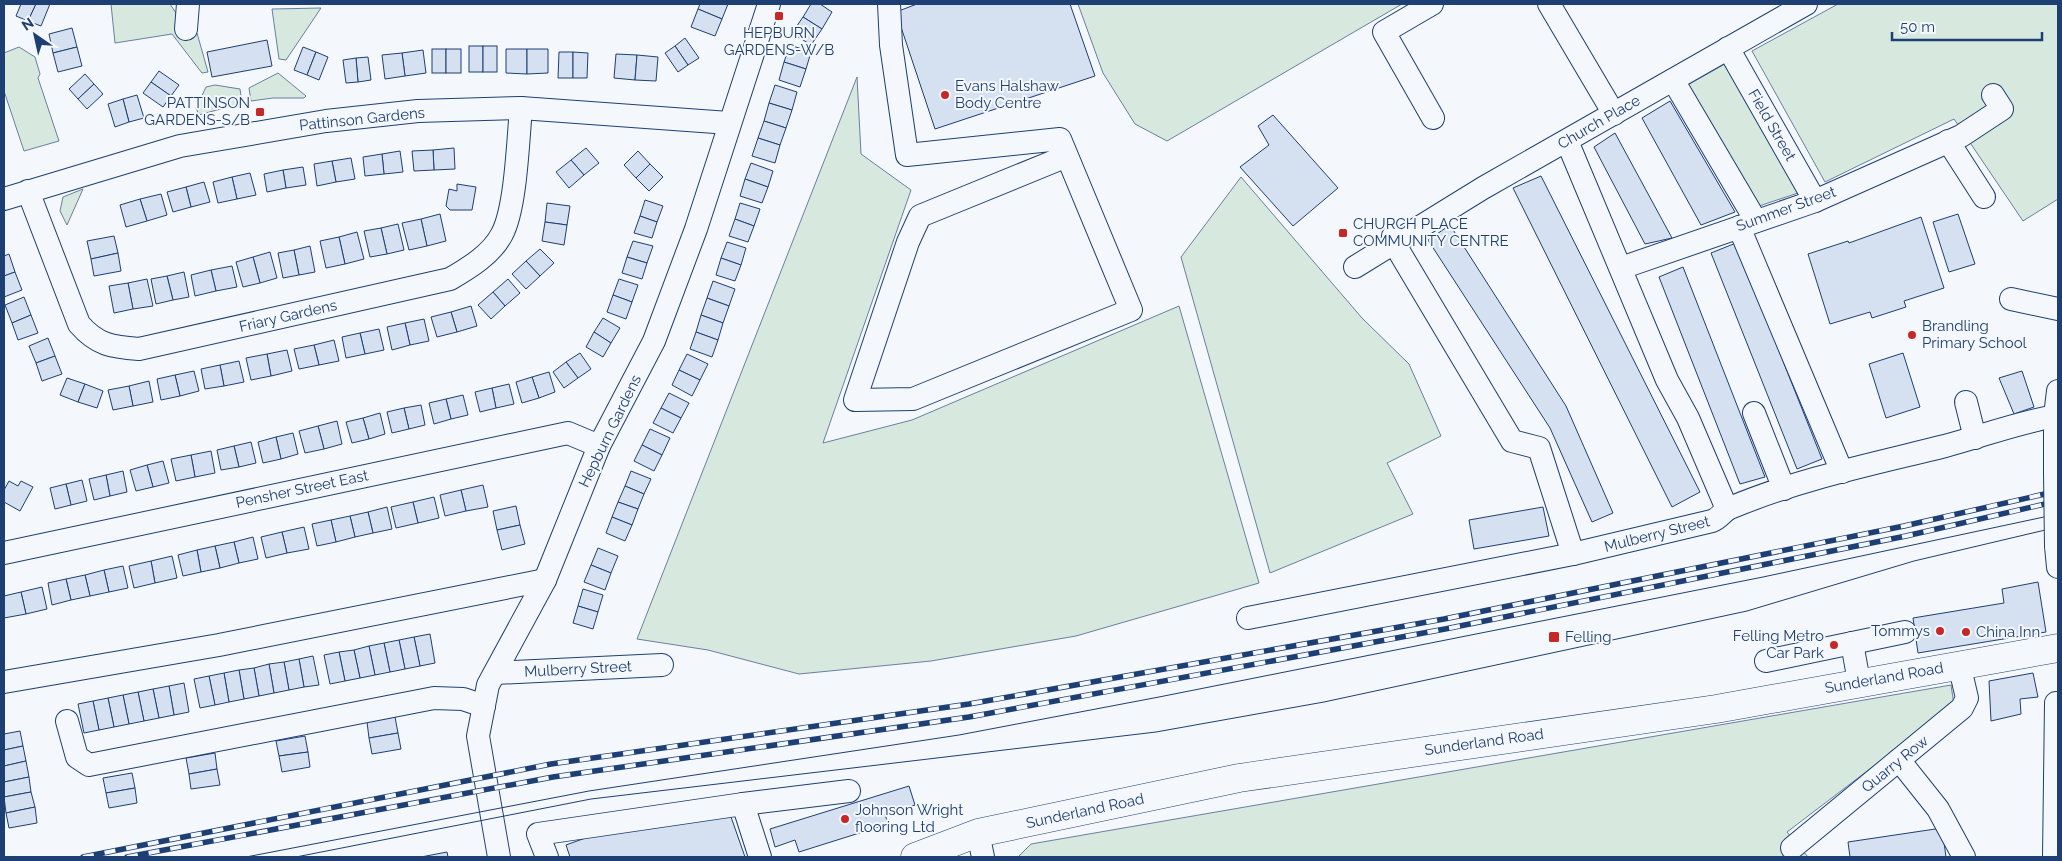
<svg xmlns="http://www.w3.org/2000/svg" width="2062" height="861" viewBox="0 0 2062 861" font-family="Raleway,sans-serif">
  <style>
    .green { fill: #d7e8df; stroke: #687fa3 }
    .building { fill: #d5e0f0; stroke: #1d3f73 }
    .lines { fill: none; stroke-linecap: round; stroke-linejoin: round }
    .minor-casing { stroke: #1d3f73; stroke-width: 24 }
    .major-casing { stroke: #1d3f73; stroke-width: 29 }
    .minor { stroke: #f4f7fb; stroke-width: 22 }
    .major { stroke: #f4f7fb; stroke-width: 28 }
    .tram { stroke: #1d3f73; stroke-width: 1 }
    .rail-casing { stroke: #1d3f73; stroke-width: 5.5 }
    .rail { stroke: #f4f7fb; stroke-width: 4; stroke-dasharray: 11; stroke-linecap: butt }
    .minor-bridge-casing { stroke: #1d3f73; stroke-width: 24; stroke-linecap: butt }
    .minor-bridge { stroke: #f4f7fb; stroke-width: 22 }
    .poi-dot { fill: #c62828; stroke: #f4f7fb; stroke-width: 2 }
    .labels { text-anchor: middle; dominant-baseline: central; stroke-width: 4; stroke-linejoin: round; paint-order: stroke }
    .poi-label { font-size: 15px; fill: #1d3f73; stroke: #f4f7fb; text-anchor: start }
    .street-label { font-size: 15px; fill: #1d3f73; stroke: #f4f7fb }
  </style>
  <rect width="100%" height="100%" fill="#f4f7fb"/>
  <g class="green">
    <polygon points="111,4 170,4 176,13 177,34 197,33 208,72 202,73 172,34 115,43"/>
    <polygon points="1078,4 1402,4 1167,141 1135,124 1103,73"/>
    <polygon points="1838,4 2058,4 2058,199 2023,221 1954,119 1825,182 1752,51"/>
    <polygon points="321,8 286,60 279,59 272,9"/>
    <polygon points="19,47 35,57 40,74 38,78 59,141 24,151 4,91 4,53"/>
    <polygon points="1725,64 1798,193 1759,206 1686,86"/>
    <polygon points="278,73 306,96 304,98 273,98 251,101 249,88"/>
    <polygon points="857,77 861,154 911,190 823,443 912,420 1179,306 1259,583 1076,636 931,661 799,674 708,650 637,639"/>
    <polygon points="215,85 240,89 242,103 199,115 196,108 206,87"/>
    <polygon points="1241,177 1362,318 1409,364 1441,436 1387,463 1413,514 1270,573 1181,257"/>
    <polygon points="83,189 67,225 60,211 63,197"/>
    <polygon points="1951,685 1954,705 1787,832 1808,857 1018,857 1031,844"/>
  </g>
  <g class="building">
    <polygon points="21,4 36,4 28,21 16,16"/>
    <polygon points="36,4 50,4 41,26 28,21"/>
    <polygon points="700,4 728,4 722,19 698,9"/>
    <polygon points="811,4 820,4 832,12 822,29 803,17"/>
    <polygon points="917,4 1070,4 1095,76 935,129 896,12"/>
    <polygon points="698,9 722,19 715,36 691,27"/>
    <polygon points="803,17 822,29 811,45 792,33"/>
    <polygon points="72,28 77,47 53,53 49,34"/>
    <polygon points="685,38 699,58 688,65 675,46"/>
    <polygon points="267,40 272,66 212,77 207,52"/>
    <polygon points="790,45 811,52 806,69 784,62"/>
    <rect x="469" y="46" width="14" height="26"/>
    <rect x="483" y="46" width="14" height="26"/>
    <polygon points="675,46 688,65 678,72 665,53"/>
    <polygon points="77,47 82,66 58,72 53,53"/>
    <polygon points="303,47 316,52 307,75 294,70"/>
    <rect x="432" y="49" width="14" height="24"/>
    <rect x="446" y="49" width="15" height="24"/>
    <polygon points="506,49 527,49 527,74 506,73"/>
    <polygon points="527,49 548,49 548,73 527,74"/>
    <polygon points="423,50 426,73 405,76 402,53"/>
    <polygon points="316,52 328,57 319,80 307,75"/>
    <polygon points="559,52 573,52 573,78 558,78"/>
    <polygon points="573,52 588,53 587,78 573,78"/>
    <polygon points="402,53 405,76 385,79 382,55"/>
    <polygon points="616,54 637,55 635,80 614,78"/>
    <polygon points="637,55 658,57 656,81 635,80"/>
    <polygon points="368,57 371,80 358,82 356,58"/>
    <polygon points="356,58 358,82 346,83 343,60"/>
    <polygon points="784,62 806,69 800,87 779,80"/>
    <polygon points="159,71 179,85 171,96 151,82"/>
    <polygon points="85,74 94,84 78,99 69,89"/>
    <polygon points="151,82 171,96 163,107 143,93"/>
    <polygon points="94,84 103,94 87,109 78,99"/>
    <polygon points="775,85 797,92 792,110 769,103"/>
    <polygon points="137,95 144,118 129,122 123,99"/>
    <polygon points="123,99 129,122 115,127 108,104"/>
    <polygon points="1670,101 1735,212 1701,225 1642,118"/>
    <polygon points="769,103 792,110 786,128 764,121"/>
    <polygon points="1273,115 1338,188 1293,226 1240,167 1269,145 1258,126"/>
    <polygon points="764,121 786,128 780,145 758,138"/>
    <polygon points="1615,133 1672,238 1645,244 1594,147"/>
    <polygon points="758,138 780,145 775,163 752,156"/>
    <polygon points="454,148 455,169 434,170 433,150"/>
    <polygon points="586,148 599,163 584,175 571,160"/>
    <polygon points="433,150 434,170 414,171 412,151"/>
    <polygon points="400,151 403,172 384,174 382,154"/>
    <polygon points="638,151 650,164 636,178 624,165"/>
    <polygon points="382,154 384,174 365,176 363,157"/>
    <polygon points="351,158 355,179 336,182 332,161"/>
    <polygon points="571,160 584,175 569,188 556,172"/>
    <polygon points="332,161 336,182 317,186 314,164"/>
    <polygon points="751,163 773,171 768,187 745,179"/>
    <polygon points="650,164 663,177 649,191 636,178"/>
    <polygon points="303,167 306,185 286,188 283,170"/>
    <polygon points="283,170 286,188 267,192 264,174"/>
    <polygon points="250,173 256,195 237,199 232,177"/>
    <polygon points="1541,176 1700,492 1672,507 1513,188"/>
    <polygon points="232,177 237,199 218,203 213,182"/>
    <polygon points="745,179 768,187 762,203 740,196"/>
    <polygon points="204,182 210,202 191,207 186,187"/>
    <polygon points="457,184 476,187 472,210 450,210 446,206 449,189 457,191"/>
    <polygon points="186,187 191,207 173,212 167,192"/>
    <polygon points="161,194 167,215 147,221 140,199"/>
    <polygon points="140,199 147,221 126,227 120,205"/>
    <polygon points="645,200 663,206 657,222 640,216"/>
    <polygon points="547,203 570,206 567,225 545,222"/>
    <polygon points="740,203 760,209 754,226 735,219"/>
    <polygon points="440,214 446,241 427,246 421,219"/>
    <polygon points="1958,214 1975,264 1949,272 1933,222"/>
    <polygon points="640,216 657,222 652,238 634,233"/>
    <polygon points="1921,217 1944,288 1904,301 1906,307 1872,318 1870,312 1830,324 1808,254 1848,241 1849,243"/>
    <polygon points="421,219 427,246 409,250 402,223"/>
    <polygon points="735,219 754,226 748,242 729,236"/>
    <polygon points="545,222 567,225 564,245 542,241"/>
    <polygon points="398,224 404,250 387,254 381,228"/>
    <polygon points="1450,225 1566,406 1613,513 1592,522 1550,428 1428,240"/>
    <polygon points="381,228 387,254 370,257 364,231"/>
    <polygon points="357,232 364,259 345,264 339,237"/>
    <polygon points="114,236 118,253 91,259 87,241"/>
    <polygon points="339,237 345,264 326,268 320,241"/>
    <polygon points="633,241 653,246 647,263 627,257"/>
    <polygon points="727,242 746,248 741,265 721,258"/>
    <polygon points="1736,243 1822,459 1797,469 1711,253"/>
    <polygon points="310,246 315,272 299,275 294,250"/>
    <polygon points="540,249 554,263 540,276 526,261"/>
    <polygon points="294,250 299,275 283,278 278,253"/>
    <polygon points="270,252 277,278 260,283 253,257"/>
    <polygon points="118,253 121,271 94,276 91,259"/>
    <polygon points="9,254 15,272 4,276 4,256"/>
    <polygon points="253,257 260,283 243,287 236,262"/>
    <polygon points="627,257 647,263 642,279 622,273"/>
    <polygon points="721,258 741,265 735,281 716,275"/>
    <polygon points="526,261 540,276 526,289 512,274"/>
    <polygon points="232,266 237,287 216,291 211,270"/>
    <polygon points="1683,267 1765,477 1740,484 1659,277"/>
    <polygon points="211,270 216,291 195,296 191,275"/>
    <polygon points="15,272 22,290 4,297 4,276"/>
    <polygon points="184,272 189,297 173,300 167,276"/>
    <polygon points="167,276 173,300 156,304 151,279"/>
    <polygon points="147,279 153,306 133,309 128,283"/>
    <polygon points="508,279 520,293 505,306 493,292"/>
    <polygon points="619,279 638,285 632,302 613,295"/>
    <polygon points="713,281 735,289 729,306 707,298"/>
    <polygon points="128,283 133,309 114,313 109,286"/>
    <polygon points="493,292 505,306 491,319 478,305"/>
    <polygon points="613,295 632,302 626,319 607,312"/>
    <polygon points="24,297 31,315 12,323 5,305"/>
    <polygon points="707,298 729,306 723,323 701,315"/>
    <polygon points="471,306 477,326 457,332 451,312"/>
    <polygon points="451,312 457,332 437,337 431,317"/>
    <polygon points="31,315 38,333 18,340 12,323"/>
    <polygon points="701,315 723,323 718,340 696,332"/>
    <polygon points="603,318 620,328 611,343 594,332"/>
    <polygon points="424,319 429,341 410,345 405,323"/>
    <polygon points="405,323 410,345 392,350 387,327"/>
    <polygon points="379,329 384,350 365,354 360,333"/>
    <polygon points="594,332 611,343 603,357 586,347"/>
    <polygon points="696,332 718,340 712,357 690,349"/>
    <polygon points="360,333 365,354 346,358 342,337"/>
    <polygon points="48,338 55,356 36,363 29,346"/>
    <polygon points="334,340 339,361 319,365 314,345"/>
    <polygon points="314,345 319,365 299,369 294,349"/>
    <polygon points="287,350 292,371 271,376 267,354"/>
    <polygon points="580,353 591,369 578,378 566,362"/>
    <polygon points="1903,353 1920,407 1886,418 1869,364"/>
    <polygon points="267,354 271,376 251,380 246,358"/>
    <polygon points="687,354 708,364 700,380 679,370"/>
    <polygon points="55,356 62,374 42,381 36,363"/>
    <polygon points="239,361 244,382 224,386 220,365"/>
    <polygon points="566,362 578,378 564,388 553,372"/>
    <polygon points="220,365 224,386 205,389 201,369"/>
    <polygon points="679,370 700,380 692,396 672,385"/>
    <polygon points="194,371 199,391 180,396 175,375"/>
    <polygon points="2022,371 2034,407 2014,414 1999,378"/>
    <polygon points="549,372 555,392 539,398 532,377"/>
    <polygon points="175,375 180,396 161,400 157,379"/>
    <polygon points="532,377 539,398 522,403 516,382"/>
    <polygon points="67,378 85,384 78,402 60,395"/>
    <polygon points="149,381 153,402 133,406 129,386"/>
    <polygon points="85,384 103,391 97,408 78,402"/>
    <polygon points="509,384 514,404 496,408 492,388"/>
    <polygon points="129,386 133,406 113,410 108,390"/>
    <polygon points="492,388 496,408 480,412 475,392"/>
    <polygon points="669,393 689,403 681,418 661,408"/>
    <polygon points="463,395 468,415 451,419 446,399"/>
    <polygon points="446,399 451,419 434,424 429,403"/>
    <polygon points="421,405 425,425 409,429 404,408"/>
    <polygon points="404,408 409,429 392,433 387,412"/>
    <polygon points="661,408 681,418 673,433 653,423"/>
    <polygon points="380,413 385,434 369,439 363,418"/>
    <polygon points="363,418 369,439 352,443 346,422"/>
    <polygon points="337,421 342,444 324,449 318,426"/>
    <polygon points="318,426 324,449 305,453 299,431"/>
    <polygon points="650,429 670,438 662,455 642,445"/>
    <polygon points="293,433 298,454 281,459 276,437"/>
    <polygon points="276,437 281,459 263,463 258,442"/>
    <polygon points="251,442 256,463 239,467 234,446"/>
    <polygon points="642,445 662,455 654,471 634,461"/>
    <polygon points="234,446 239,467 221,470 217,450"/>
    <polygon points="211,451 215,473 195,477 191,455"/>
    <polygon points="191,455 195,477 176,481 171,459"/>
    <polygon points="163,461 169,483 153,487 147,465"/>
    <polygon points="147,465 153,487 136,491 130,470"/>
    <polygon points="123,471 127,492 110,496 106,475"/>
    <polygon points="631,471 651,479 644,494 625,486"/>
    <polygon points="106,475 110,496 94,500 89,479"/>
    <polygon points="82,480 87,501 71,505 66,484"/>
    <polygon points="9,481 18,486 21,481 33,487 20,511 4,502 4,490"/>
    <polygon points="66,484 71,505 55,509 50,488"/>
    <polygon points="483,485 488,507 466,511 461,490"/>
    <polygon points="625,486 644,494 638,509 618,502"/>
    <polygon points="461,490 466,511 445,516 440,495"/>
    <polygon points="434,497 439,518 418,523 413,502"/>
    <polygon points="413,502 418,523 396,528 391,507"/>
    <polygon points="618,502 638,509 632,525 612,517"/>
    <polygon points="516,506 520,525 497,530 493,511"/>
    <polygon points="387,507 392,529 373,533 368,512"/>
    <polygon points="1543,507 1549,536 1474,549 1469,520"/>
    <polygon points="368,512 373,533 355,537 350,516"/>
    <polygon points="350,516 355,537 336,542 331,520"/>
    <polygon points="612,517 632,525 625,541 606,533"/>
    <polygon points="331,520 336,542 317,546 312,524"/>
    <polygon points="520,525 525,544 502,550 497,530"/>
    <polygon points="304,527 309,549 287,553 282,532"/>
    <polygon points="282,532 287,553 266,558 261,537"/>
    <polygon points="253,537 258,559 239,563 234,542"/>
    <polygon points="234,542 239,563 220,568 215,546"/>
    <polygon points="215,546 220,568 201,572 197,550"/>
    <polygon points="598,548 618,556 611,573 591,565"/>
    <polygon points="197,550 201,572 183,576 178,555"/>
    <polygon points="172,556 177,578 155,583 151,561"/>
    <polygon points="151,561 155,583 134,588 129,566"/>
    <polygon points="591,565 611,573 605,590 584,582"/>
    <polygon points="123,566 128,588 109,592 104,570"/>
    <polygon points="104,570 109,592 90,596 85,575"/>
    <polygon points="85,575 90,596 71,600 66,579"/>
    <polygon points="66,579 71,600 52,605 48,583"/>
    <polygon points="2038,582 2046,632 1918,653 1913,618 2004,603 2002,589"/>
    <polygon points="42,587 47,609 26,614 21,592"/>
    <polygon points="583,589 603,595 598,612 578,606"/>
    <polygon points="21,592 26,614 4,618 4,596"/>
    <polygon points="578,606 598,612 593,629 573,623"/>
    <polygon points="430,634 435,663 420,666 414,637"/>
    <polygon points="414,637 420,666 405,669 399,640"/>
    <polygon points="399,640 405,669 390,672 384,643"/>
    <polygon points="384,643 390,672 375,675 369,646"/>
    <polygon points="369,646 375,675 360,678 354,650"/>
    <polygon points="354,650 360,678 345,681 339,652"/>
    <polygon points="339,652 345,681 330,684 324,655"/>
    <polygon points="313,656 319,685 304,687 299,659"/>
    <polygon points="299,659 304,687 289,690 284,662"/>
    <polygon points="284,662 289,690 274,693 269,664"/>
    <polygon points="269,664 274,693 259,696 254,668"/>
    <polygon points="254,668 259,696 244,699 239,670"/>
    <polygon points="239,670 244,699 229,702 224,673"/>
    <polygon points="224,673 229,702 215,705 209,676"/>
    <polygon points="2033,673 2038,697 2020,699 2021,714 1991,721 1989,681"/>
    <polygon points="209,676 215,705 200,708 194,679"/>
    <polygon points="184,683 189,712 174,715 169,686"/>
    <polygon points="169,686 174,715 159,718 153,689"/>
    <polygon points="153,689 159,718 144,721 138,692"/>
    <polygon points="138,692 144,721 129,724 123,695"/>
    <polygon points="123,695 129,724 114,727 108,698"/>
    <polygon points="108,698 114,727 99,730 93,701"/>
    <polygon points="93,701 99,730 84,733 78,704"/>
    <polygon points="395,717 398,733 369,738 367,722"/>
    <polygon points="20,731 23,746 4,750 4,734"/>
    <polygon points="398,733 401,749 372,754 369,738"/>
    <polygon points="305,736 308,752 279,756 276,741"/>
    <polygon points="23,746 26,761 4,766 4,750"/>
    <polygon points="308,752 310,767 282,772 279,756"/>
    <polygon points="215,753 217,769 189,774 186,758"/>
    <polygon points="26,761 29,777 4,782 4,766"/>
    <polygon points="217,769 220,785 191,789 189,774"/>
    <polygon points="132,773 135,788 106,793 103,778"/>
    <polygon points="29,777 31,792 4,797 4,782"/>
    <polygon points="909,786 915,805 885,814 888,824 799,852 795,840 775,847 770,829"/>
    <polygon points="135,788 137,803 109,808 106,793"/>
    <polygon points="31,792 35,807 6,813 4,797"/>
    <polygon points="35,807 37,823 9,828 6,813"/>
    <polygon points="730,814 745,857 570,857 566,845 591,836"/>
    <polygon points="1942,828 1946,857 1850,857 1848,842"/>
    <polygon points="447,852 448,857 421,857"/>
  </g>
  <g class="lines">
    <g class="minor-casing">
      <g id="minor">
        <polyline points="889,4 891,45 907,155 1060,139 1131,310 913,399 855,400 908,242 920,216 1067,156"/>
        <polyline points="1432,4 1384,32 1433,118"/>
        <polyline points="1549,4 1614,114"/>
        <polyline points="186,29 188,4"/>
        <polyline points="1728,48 1815,201"/>
        <polyline points="1673,80 1756,221"/>
        <polyline points="1567,141 1667,380 1688,418 1727,509"/>
        <polyline points="1948,141 1984,197"/>
        <path d="M28,191L79,324C97,345 112,347 139,349L450,279C469,268 492,254 502,234C516,208 518,140 521,108"/>
        <polyline points="4,199 180,146 326,121 418,111 521,108 729,123"/>
        <polyline points="1739,227 1842,472"/>
        <polyline points="1393,236 1394,243 1512,441 1539,448 1573,554"/>
        <polyline points="1355,267 1483,188 1806,4"/>
        <polyline points="1621,268 1815,201 1961,136 2002,109 1993,95"/>
        <polyline points="2011,299 2058,309"/>
        <polyline points="1966,402 1975,438"/>
        <polyline points="1754,413 1784,489"/>
        <polyline points="2055,472 2055,416 2058,391"/>
        <polyline points="2056,546 2058,567"/>
        <polyline points="4,553 568,433 599,446"/>
        <path d="M1248,618L1573,554L1712,521C1720,518 1723,511 1730,508C1799,479 1873,464 1945,446C1982,436 2017,423 2055,416"/>
        <polyline points="1852,643 1859,682"/>
        <polyline points="1766,661 1905,632"/>
        <polyline points="495,673 662,665"/>
        <polyline points="4,682 219,645 545,580"/>
        <polyline points="67,721 77,757 89,765 434,698 463,699 484,706"/>
        <polyline points="1899,760 1938,809 1964,857"/>
        <polyline points="743,804 849,791"/>
        <polyline points="978,833 983,857"/>
        <polyline points="1792,848 1962,708 1967,698 1959,664"/>
        <polyline points="499,857 478,736 488,685 545,580 599,446 654,341 696,229 769,4"/>
        <polyline points="547,857 538,834 743,804 760,857"/>
        <polyline points="2054,857 2056,703"/>
      </g>
    </g>
    <g class="major-casing">
      <polyline id="major" points="915,857 978,833 1239,778 1716,709 2058,648"/>
    </g>
    <use href="#minor" class="minor"/>
    <use href="#major" class="major"/>
    <g class="tram">
      <polyline points="246,857 589,791 959,735 1159,697 1763,577 2058,514"/>
      <polyline points="296,857 591,799 1156,732 1324,702 1747,611 1914,561 2058,527"/>
    </g>
    <g class="rail-casing">
      <g id="rail">
        <polyline points="83,857 551,764 969,704 1444,619 1904,526 2058,491"/>
        <polyline points="127,857 553,777 969,717 1445,629 1906,536 2058,501"/>
      </g>
    </g>
    <use href="#rail" class="rail"/>
    <g class="minor-bridge-casing">
      <polyline id="minor-bridge" points="2055,472 2056,546"/>
    </g>
    <use href="#minor-bridge" class="minor-bridge"/>
  </g>
  <g class="poi-dot">
    <rect x="774" y="11" width="10" height="10" rx="2.5"/>
    <circle cx="945" cy="95" r="5"/>
    <rect x="255" y="107" width="10" height="10" rx="2.5"/>
    <rect x="1338" y="228" width="10" height="10" rx="2.5"/>
    <circle cx="1912" cy="335" r="5"/>
    <circle cx="1940" cy="631" r="5"/>
    <circle cx="1966" cy="632" r="5"/>
    <rect x="1548" y="631" width="12" height="12" rx="2.5"/>
    <circle cx="1834" cy="645" r="5"/>
    <circle cx="845" cy="819" r="5"/>
  </g>
  <g class="labels">
    <g class="poi-label">
      <text x="779" y="33" text-anchor="middle">HEPBURN<tspan x="779" dy="17">GARDENS-W/B</tspan></text>
      <text x="955" y="86">Evans Halshaw<tspan x="955" dy="17">Body Centre</tspan></text>
      <text x="250" y="103" text-anchor="end">PATTINSON<tspan x="250" dy="17">GARDENS-S/B</tspan></text>
      <text x="1353" y="224">CHURCH PLACE<tspan x="1353" dy="17">COMMUNITY CENTRE</tspan></text>
      <text x="1922" y="326">Brandling<tspan x="1922" dy="17">Primary School</tspan></text>
      <text x="1930" y="631" text-anchor="end">Tommys</text>
      <text x="1976" y="632">China Inn</text>
      <text x="1824" y="636" text-anchor="end">Felling Metro<tspan x="1824" dy="17">Car Park</tspan></text>
      <text x="1565" y="637">Felling</text>
      <text x="855" y="810">Johnson Wright<tspan x="855" dy="17">flooring Ltd</tspan></text>
    </g>
    <g class="street-label">
      <text transform="translate(362 119) rotate(-6)">Pattinson Gardens</text>
      <text transform="translate(1599 122) rotate(-30)">Church Place</text>
      <text transform="translate(1772 125) rotate(60)">Field Street</text>
      <text transform="translate(1786 209) rotate(-20)">Summer Street</text>
      <text transform="translate(288 316) rotate(-13)">Friary Gardens</text>
      <text transform="translate(610 431) rotate(-64)">Hepburn Gardens</text>
      <text transform="translate(302 489) rotate(-12)">Pensher Street East</text>
      <text transform="translate(1657 534) rotate(-14)">Mulberry Street</text>
      <text transform="translate(578 669) rotate(-3)">Mulberry Street</text>
      <text transform="translate(1884 678) rotate(-10)">Sunderland Road</text>
      <text transform="translate(1484 742) rotate(-8)">Sunderland Road</text>
      <text transform="translate(1895 764) rotate(-39)">Quarry Row</text>
      <text transform="translate(1085 811) rotate(-12)">Sunderland Road</text>
    </g>
  </g>
  <rect width="2062" height="861" fill="none" stroke="#1d3f73" stroke-width="10"/>
  <g transform="translate(35 35) rotate(326)" stroke="#f4f7fb" stroke-width="4" paint-order="stroke">
  <path d="M0-4L9 19L0 12L-9 19Z" fill="#1d3f73"/>
  <text y="-8" font-size="14" font-weight="bold" text-anchor="middle" fill="#1d3f73">N</text>
  </g>
  <path d="M1892 32v8h150v-8" fill="none" stroke="#1d3f73" stroke-width="2.5"/>
  <text x="1900" y="32" font-size="15" fill="#1d3f73" stroke="#f4f7fb" stroke-width="4" paint-order="stroke">50 m</text>
</svg>
